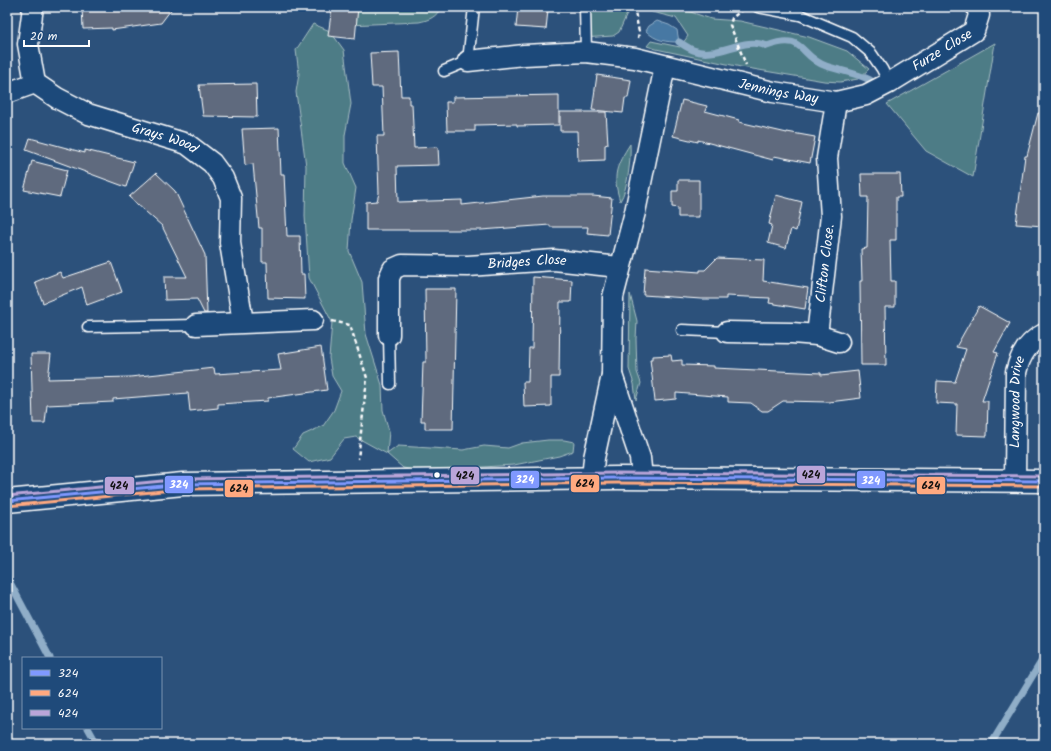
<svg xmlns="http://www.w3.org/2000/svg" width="1051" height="751" viewBox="0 0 1051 751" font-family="Kalam,sans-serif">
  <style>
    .green { fill: #4e7c86; stroke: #a6bec2 }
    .water { fill: #4678a3; stroke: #90aec8 }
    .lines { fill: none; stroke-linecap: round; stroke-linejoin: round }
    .stream { stroke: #90aec8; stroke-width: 7 }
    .building { fill: #5e6b7e; stroke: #fff }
    .lane-casing { stroke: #fff; stroke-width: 13 }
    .street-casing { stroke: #fff; stroke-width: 23 }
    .secondary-casing { stroke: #fff; stroke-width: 25 }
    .path { stroke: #fff; stroke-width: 2.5; stroke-dasharray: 4 3; stroke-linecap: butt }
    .lane { stroke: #1f4a7a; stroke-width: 10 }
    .street { stroke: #1f4a7a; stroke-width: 20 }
    .secondary { stroke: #1f4a7a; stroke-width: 22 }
    .bus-1-casing { stroke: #1f4a7a; stroke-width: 6 }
    .bus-2-casing { stroke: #1f4a7a; stroke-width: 6 }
    .bus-3-casing { stroke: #1f4a7a; stroke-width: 6 }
    .bus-1 { stroke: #8099ff; stroke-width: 3 }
    .bus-2 { stroke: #ffa980; stroke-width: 3 }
    .bus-3 { stroke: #baa5d9; stroke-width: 3 }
    .bus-dot { fill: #fff; stroke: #1f4a7a; stroke-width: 1.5 }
    .labels { text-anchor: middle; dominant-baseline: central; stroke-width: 3; stroke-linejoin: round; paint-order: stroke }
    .street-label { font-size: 14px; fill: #fff; stroke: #1f4a7a }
    .line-badge { stroke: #1f4a7a; stroke-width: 1.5 }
    .badge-label { font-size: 11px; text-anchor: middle; font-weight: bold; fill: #fff }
    .pale-badge-label { font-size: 11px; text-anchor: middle; font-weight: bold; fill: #111 }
  </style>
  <rect width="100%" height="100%" fill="#2c517b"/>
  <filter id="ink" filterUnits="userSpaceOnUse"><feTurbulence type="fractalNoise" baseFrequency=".025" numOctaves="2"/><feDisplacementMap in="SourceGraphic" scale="8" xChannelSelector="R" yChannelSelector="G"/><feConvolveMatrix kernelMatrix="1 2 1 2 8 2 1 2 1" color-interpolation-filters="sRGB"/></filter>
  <g filter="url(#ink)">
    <g class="green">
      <path d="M343,7H441C437,17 429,20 419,22L348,25Z"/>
      <polygon points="650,7 676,7 711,19 740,21 809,37 847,51 869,69 858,79 840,82 824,81 741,67 656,49 647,46 651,41 680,47 688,36 676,18 652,12"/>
      <polygon points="612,9 627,9 627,14 619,32 613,36 582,38 586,11"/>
      <polygon points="313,24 330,31 344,50 351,104 345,135 345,163 356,188 351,220 349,251 362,282 366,334 382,385 383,410 389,431 387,454 398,446 463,450 484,446 508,448 522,443 548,440 564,440 574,442 573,451 559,456 514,465 420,471 403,468 387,454 356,437 344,439 330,457 309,462 293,449 303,435 323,426 334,410 341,391 332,376 329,358 332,322 309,278 305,216 306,166 296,92 299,74 296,50"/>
      <polygon points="995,43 973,177 926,151 887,104"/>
      <path d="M630,144C631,158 628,189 620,201C612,175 616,166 630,144Z"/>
      <polygon points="630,294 637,321 636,339 637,372 641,383 636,400 634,384 629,369"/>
    </g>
    <path class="water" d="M657,21L669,25L677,30L679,42C666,42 656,41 646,31L649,26Z"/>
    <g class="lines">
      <g class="stream">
        <path d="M679,42C684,45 688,48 693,50C717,60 743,35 767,46C806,32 798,56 826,66C841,71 856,73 870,80"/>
        <polyline points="7,577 50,658"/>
        <polyline points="88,728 97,744"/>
        <polyline points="991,744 1044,657"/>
      </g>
    </g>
    <g class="building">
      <polygon points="82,7 173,7 161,23 112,30 112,28 83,29"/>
      <polygon points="332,7 358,7 355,39 328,36"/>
      <polygon points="518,7 548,10 546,29 516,27"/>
      <polygon points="399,52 401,96 409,96 409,104 412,104 414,148 438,147 439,165 397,166 398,202 462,200 462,205 543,196 593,196 612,198 608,235 587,233 588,227 550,227 550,225 481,230 366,230 366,202 377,201 379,193 377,136 384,136 382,87 372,87 370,53"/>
      <polygon points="597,75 631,80 628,98 625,98 623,113 592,110"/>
      <polygon points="256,84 257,117 203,116 199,85"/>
      <polygon points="559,95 559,125 517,126 517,124 475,125 475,131 447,131 446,102 453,102 453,97"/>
      <polygon points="682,100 707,106 705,111 739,120 739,122 787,133 787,132 815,137 810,163 774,156 773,160 698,140 698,142 673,136"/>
      <polygon points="560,112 606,112 608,144 605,145 605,160 578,161 577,131 560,131"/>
      <polygon points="1038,113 1044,114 1044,226 1016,224 1025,156 1027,156"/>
      <polygon points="279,128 281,174 284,174 287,236 300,236 301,274 304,274 305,299 268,298 267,262 262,262 262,228 259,228 253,164 245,165 242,129"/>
      <polygon points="30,138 85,153 85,150 134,162 126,187 26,150"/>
      <polygon points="32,161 67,170 60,197 24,190"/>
      <polygon points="156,173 175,191 205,255 207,313 204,313 197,299 165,300 164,277 187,277 162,226 129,197"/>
      <polygon points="861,174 900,174 901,197 896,197 896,240 890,240 891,281 895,281 895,307 885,307 886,365 861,365 860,281 862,281 861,249 867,248 868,197 862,197"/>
      <polygon points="678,180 699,180 699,217 678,217 678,208 672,207 672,191 678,191"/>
      <polygon points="776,195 802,202 796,231 791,229 786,248 768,243 772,225 769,224"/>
      <polygon points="717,258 764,260 763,281 808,288 805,309 769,303 770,298 726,296 726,299 701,299 643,295 645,268 700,272 700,270 705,270"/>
      <polygon points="111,262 122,292 87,305 82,287 43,303 35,282 60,272 63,278"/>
      <polygon points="533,277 572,280 571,302 560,302 559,377 551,377 551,406 524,407 523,382 528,382 529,348 532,348"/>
      <polygon points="425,289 456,289 453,429 425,429 425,421 421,421 423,362 426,362"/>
      <polygon points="979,306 1010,323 994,352 998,353 982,401 988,401 987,436 956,435 957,404 936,403 937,381 955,382 966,349 956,347"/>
      <polygon points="321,347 327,390 268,398 268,401 218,404 218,408 190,411 188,393 113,399 113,402 47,405 45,423 33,423 31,354 51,354 48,379 130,377 214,368 215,374 281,370 278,354"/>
      <polygon points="671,355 672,361 682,360 682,365 714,366 714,368 821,373 821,375 858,371 861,398 829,402 783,401 768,411 762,411 751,403 728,402 728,397 676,393 676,399 655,401 650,359 653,359 653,356"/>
    </g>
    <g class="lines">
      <g class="lane-casing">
        <g id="lane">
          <polyline points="585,7 586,52"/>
          <polyline points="758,7 800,15 852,37 871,53 882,69 889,83"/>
          <polyline points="444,71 468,61 474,7"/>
          <polyline points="88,327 196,325"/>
          <polyline points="682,330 727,332"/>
          <polyline points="389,335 390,384"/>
        </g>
      </g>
      <g class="street-casing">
        <g id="street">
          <path id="s1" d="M33,7L28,44L35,83L57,98L88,114L187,144L212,163L223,178L231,198L230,243L243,322"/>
          <path id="s2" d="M468,61L524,55L586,52L635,58L773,92L836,102L866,95L889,83L974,31L979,15L977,7"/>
          <polyline points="7,93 35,83"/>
          <polyline points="196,325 313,320"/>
          <path id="s3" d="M727,332L792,333L817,335L831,216L827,158L836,102"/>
          <path id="s4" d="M389,335V278L393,269L402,265L468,266L554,260L619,267"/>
          <polyline points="817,335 839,342"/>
          <polyline points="612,375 640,458 642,478"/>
          <polyline points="592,479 594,458 612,375 613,297 635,212 665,66"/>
          <path id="s5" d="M1015,481L1016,372C1020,355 1028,342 1044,334"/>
        </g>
      </g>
      <g class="secondary-casing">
        <polyline id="secondary" points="7,501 183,484 617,478 1044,481"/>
      </g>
      <g class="path">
        <polyline points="634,7 639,32 638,38"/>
        <polyline points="743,9 732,18 730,25 746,65"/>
        <polyline points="332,321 350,325 367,378 358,459"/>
      </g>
      <use href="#lane" class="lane"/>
      <use href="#street" class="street"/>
      <use href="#secondary" class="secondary"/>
      <g class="bus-1-casing">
        <polyline id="bus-1" points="7,501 183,484 617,478 1044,481"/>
      </g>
      <g class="bus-2-casing">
        <polyline id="bus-2" points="7,506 183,489 617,483 1044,486"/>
      </g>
      <g class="bus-3-casing">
        <polyline id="bus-3" points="7,496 183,479 617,473 1044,476"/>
      </g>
      <use href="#bus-1" class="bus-1"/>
      <use href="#bus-2" class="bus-2"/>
      <use href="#bus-3" class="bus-3"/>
    </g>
  </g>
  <circle class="bus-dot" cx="437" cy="475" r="3.5"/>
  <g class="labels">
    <g class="street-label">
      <text stroke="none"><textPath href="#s2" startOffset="493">Furze Close</textPath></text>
      <text stroke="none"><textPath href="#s2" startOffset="315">Jennings Way</textPath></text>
      <text stroke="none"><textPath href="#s1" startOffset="219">Grays Wood</textPath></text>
      <text stroke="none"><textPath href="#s4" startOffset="202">Bridges Close</textPath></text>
      <text stroke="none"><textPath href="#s3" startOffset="162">Clifton Close.</textPath></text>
      <text stroke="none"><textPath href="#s5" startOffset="79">Langwood Drive</textPath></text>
    </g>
  </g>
  <g class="line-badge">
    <rect x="796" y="465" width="30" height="19" rx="4" fill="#baa5d9"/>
    <rect x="450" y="466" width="30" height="19" rx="4" fill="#baa5d9"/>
    <rect x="510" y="470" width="30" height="19" rx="4" fill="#8099ff"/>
    <rect x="856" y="470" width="30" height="19" rx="4" fill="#8099ff"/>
    <rect x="570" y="474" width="30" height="19" rx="4" fill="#ffa980"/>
    <rect x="164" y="475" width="30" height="19" rx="4" fill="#8099ff"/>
    <rect x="104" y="476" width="31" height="19" rx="4" fill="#baa5d9"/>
    <rect x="916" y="476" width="30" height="19" rx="4" fill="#ffa980"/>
    <rect x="224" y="479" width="30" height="19" rx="4" fill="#ffa980"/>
  </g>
  <g class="badge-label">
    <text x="525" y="483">324</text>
    <text x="871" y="484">324</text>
    <text x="179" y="488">324</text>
  </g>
  <g class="pale-badge-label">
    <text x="811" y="478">424</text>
    <text x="465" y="479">424</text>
    <text x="585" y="487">624</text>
    <text x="119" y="489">424</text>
    <text x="931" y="489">624</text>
    <text x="239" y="492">624</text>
  </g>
  <rect width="1051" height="751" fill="none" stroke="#1f4a7a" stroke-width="24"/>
  <rect x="12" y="12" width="1027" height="727" fill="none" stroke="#fff" stroke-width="1.5" filter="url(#ink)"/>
  <rect x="22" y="657" width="140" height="72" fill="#1f4a7a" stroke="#7992af"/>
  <rect x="30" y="670" width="20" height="6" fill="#8099ff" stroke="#7992af"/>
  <text x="58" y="677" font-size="12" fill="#ffffff">324</text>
  <rect x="30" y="690" width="20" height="6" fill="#ffa980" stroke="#7992af"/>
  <text x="58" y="697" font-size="12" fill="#ffffff">624</text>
  <rect x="30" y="710" width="20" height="6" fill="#baa5d9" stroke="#7992af"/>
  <text x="58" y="717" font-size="12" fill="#ffffff">424</text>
  <path d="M24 40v6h65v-6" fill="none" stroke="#ffffff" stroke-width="2"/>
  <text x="30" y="40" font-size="12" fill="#ffffff" stroke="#1f4a7a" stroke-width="3" paint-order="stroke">20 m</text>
</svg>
